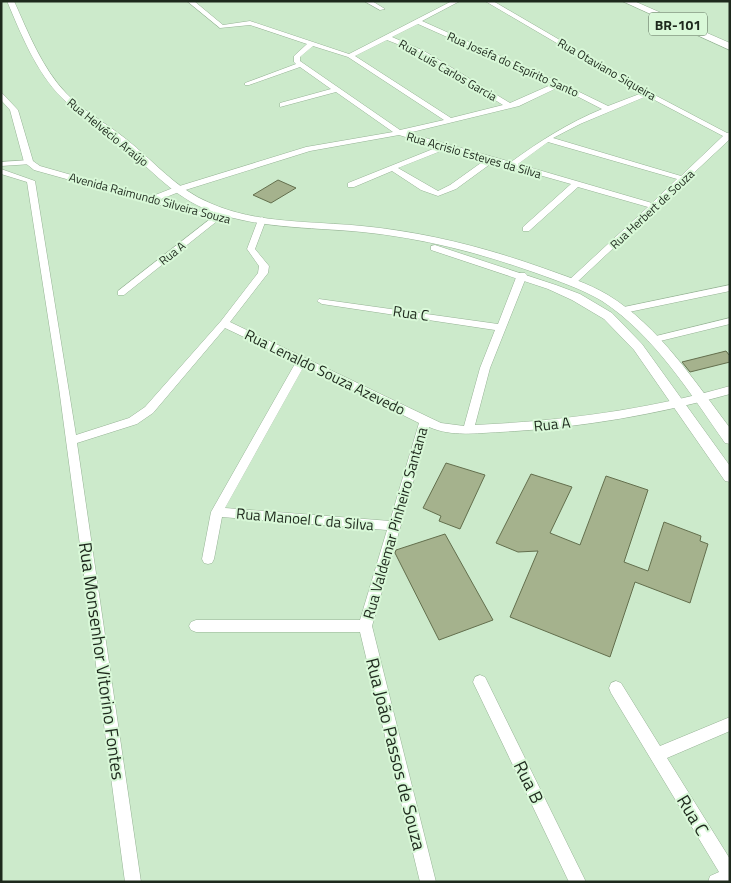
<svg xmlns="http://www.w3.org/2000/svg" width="731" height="883" viewBox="0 0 731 883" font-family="'Titillium Web',sans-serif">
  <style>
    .building { fill: #a5b28d; stroke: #636f4d }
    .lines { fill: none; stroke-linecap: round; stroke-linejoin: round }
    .minor-casing { stroke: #96b395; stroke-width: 1 }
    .tertiary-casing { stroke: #96b395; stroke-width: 1 }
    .trunk-casing { stroke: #96b395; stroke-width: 1 }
    .minor { fill: #fff; fill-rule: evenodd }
    .tertiary { fill: #fff; fill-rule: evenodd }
    .trunk { fill: #fff; fill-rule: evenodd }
    .labels { text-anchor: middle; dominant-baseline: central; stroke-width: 4; stroke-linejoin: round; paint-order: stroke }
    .far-street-label { font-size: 12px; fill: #1e291d; stroke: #d9f8d8 }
    .shield { fill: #d9f8d8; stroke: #566755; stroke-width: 1 }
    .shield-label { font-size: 14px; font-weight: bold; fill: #1e291d }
    .street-label { font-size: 15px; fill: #1e291d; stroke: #d9f8d8 }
    .near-street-label { font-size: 18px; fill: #1e291d; stroke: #d9f8d8 }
  </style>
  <rect width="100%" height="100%" fill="#cceacb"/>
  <g class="building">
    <polygon points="278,180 296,188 271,203 253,195"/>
    <polygon points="726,351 730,356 730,362 690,372 682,362"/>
    <polygon points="446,463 485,475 460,529 439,521 441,516 423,508"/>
    <polygon points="531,474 572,487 550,533 580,545 606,476 648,490 624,562 648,571 664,522 701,536 700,541 708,544 690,603 635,582 610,657 510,617 538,551 518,552 496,543"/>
    <polygon points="445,534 493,620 439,640 395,553 396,550"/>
  </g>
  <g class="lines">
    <g class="minor-casing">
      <g id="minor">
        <path d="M187,1H194L223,25L250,21L349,54L452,1H460L422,21L561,83L608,106L642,93L485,1H493L649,92L727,133L730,132V139L575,284H569V280L648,207L578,187L529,231H523V227L571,184L493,162L456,189L438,196L421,190L392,171L354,187H348V183L438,147L399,135L310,151L179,192L156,201H150V197L173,188L306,147L393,132L336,92L280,107V103L331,89L300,67L249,85H245V83L296,64L294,62V56L307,44L250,25L220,28ZM418,24L553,84L510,103L424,51L392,37ZM387,40L420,53L503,105L451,118L355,56ZM313,46L348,57L444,120L400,130L300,61V57ZM559,87L602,109C568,123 540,141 511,162L408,133L519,106ZM647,96L723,136L681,176L553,138L580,124ZM548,142L677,179L652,203L518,164ZM446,149L485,160L450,185L438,191L398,168Z"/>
        <polygon points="364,1 372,1 385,9 380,10"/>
        <polygon points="29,160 32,160 32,164 1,166 1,162"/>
        <path d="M1,169L35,181L76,435L129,418L145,407L221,321L258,273L259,266L247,249L258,220L262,217L266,220L255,249L269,266L268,273L230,322L441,423L464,426L480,368L495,330L322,304L317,301L319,299L498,324L517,275L519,273H525L527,275L490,368L475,425C561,421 646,410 730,386V394C655,415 578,428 500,432C476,433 452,437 429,427L372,626L436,882H420L360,632H196L191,630L189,626L191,622L196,620H360L387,530L222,517L214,559L212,563L208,564L204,563L202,559L211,512L296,362L225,328L153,413L137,424L77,443L141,882H125L59,388L27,182L1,174ZM304,366L419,423L390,521L225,508Z"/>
        <polygon points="223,209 226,210 226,214 124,295 118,295 118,291"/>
        <polygon points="730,285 730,291 624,313 619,310 624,307"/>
        <polygon points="730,318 730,324 652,343 647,340 652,337"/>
        <polygon points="480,675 485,677 586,882 569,882 473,682 475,677"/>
        <polygon points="616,681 621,683 660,746 730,717 730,731 667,758 730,859 730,882 708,882 710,876 719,872 611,693 609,688 611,683"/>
      </g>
    </g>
    <g class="tertiary-casing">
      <g id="tertiary">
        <path d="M7,1H14C28,32 42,68 66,93C83,111 106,123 126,139C154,161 176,189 210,203C257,224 312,221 362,226C424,232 484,247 543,268C565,276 588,283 608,295C659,326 695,382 730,428V444L725,443C690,393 654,335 602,301C582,289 558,281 536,273C480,253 422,238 362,232C309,227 253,229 203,208C169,193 147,165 118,142C100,127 79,115 62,98C36,72 21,34 7,1Z"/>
        <polygon points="1,92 18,110 33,161 40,166 219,217 214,220 210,219 34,170 24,162 10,110 1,100"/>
        <polygon points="435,245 556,285 580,294 612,313 642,344 730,466 730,482 725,481 634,350 604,319 572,300 548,289 431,250 431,246"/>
      </g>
    </g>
    <g class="trunk-casing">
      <polygon id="trunk" points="622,1 634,1 730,43 730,50"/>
    </g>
    <use href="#minor" class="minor"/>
    <use href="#tertiary" class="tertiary"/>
    <use href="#trunk" class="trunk"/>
  </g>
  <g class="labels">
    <g class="far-street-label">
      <text transform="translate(513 64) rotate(24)">Rua Joséfa do Espírito Santo</text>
      <text transform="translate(607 69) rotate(30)">Rua Otaviano Siqueira</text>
      <text transform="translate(448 70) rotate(30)">Rua Luís Carlos Garcia</text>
      <text transform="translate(108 132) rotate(39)">Rua Helvécio Araújo</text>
      <text transform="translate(474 155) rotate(16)">Rua Acrisio Esteves da Silva</text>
      <text transform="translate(150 198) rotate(15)">Avenida Raimundo Silveira Souza</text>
      <text transform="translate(652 209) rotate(-43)">Rua Herbert de Souza</text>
      <text transform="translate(172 253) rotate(-39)">Rua A</text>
    </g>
    <rect class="shield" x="649" y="12.5" width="58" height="23" rx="4"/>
    <g class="shield-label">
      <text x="678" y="24">BR-101</text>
    </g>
    <g class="street-label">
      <text transform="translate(411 313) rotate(8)">Rua C</text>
      <text transform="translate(325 372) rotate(26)">Rua Lenaldo Souza Azevedo</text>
      <text transform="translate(552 424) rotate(-6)">Rua A</text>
      <text transform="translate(305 519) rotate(5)">Rua Manoel C da Silva</text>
      <text transform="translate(395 523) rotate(-74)">Rua Valdemar Pinheiro Santana</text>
    </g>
    <g class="near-street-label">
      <text transform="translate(102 661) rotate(82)">Rua Monsenhor Vitorino Fontes</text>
      <text transform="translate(396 754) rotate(76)">Rua João Passos de Souza</text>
      <text transform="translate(529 782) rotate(64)">Rua B</text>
      <text transform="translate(693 815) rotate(59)">Rua C</text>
    </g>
  </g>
  <rect width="731" height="883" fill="none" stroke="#1e291d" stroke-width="5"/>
</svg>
